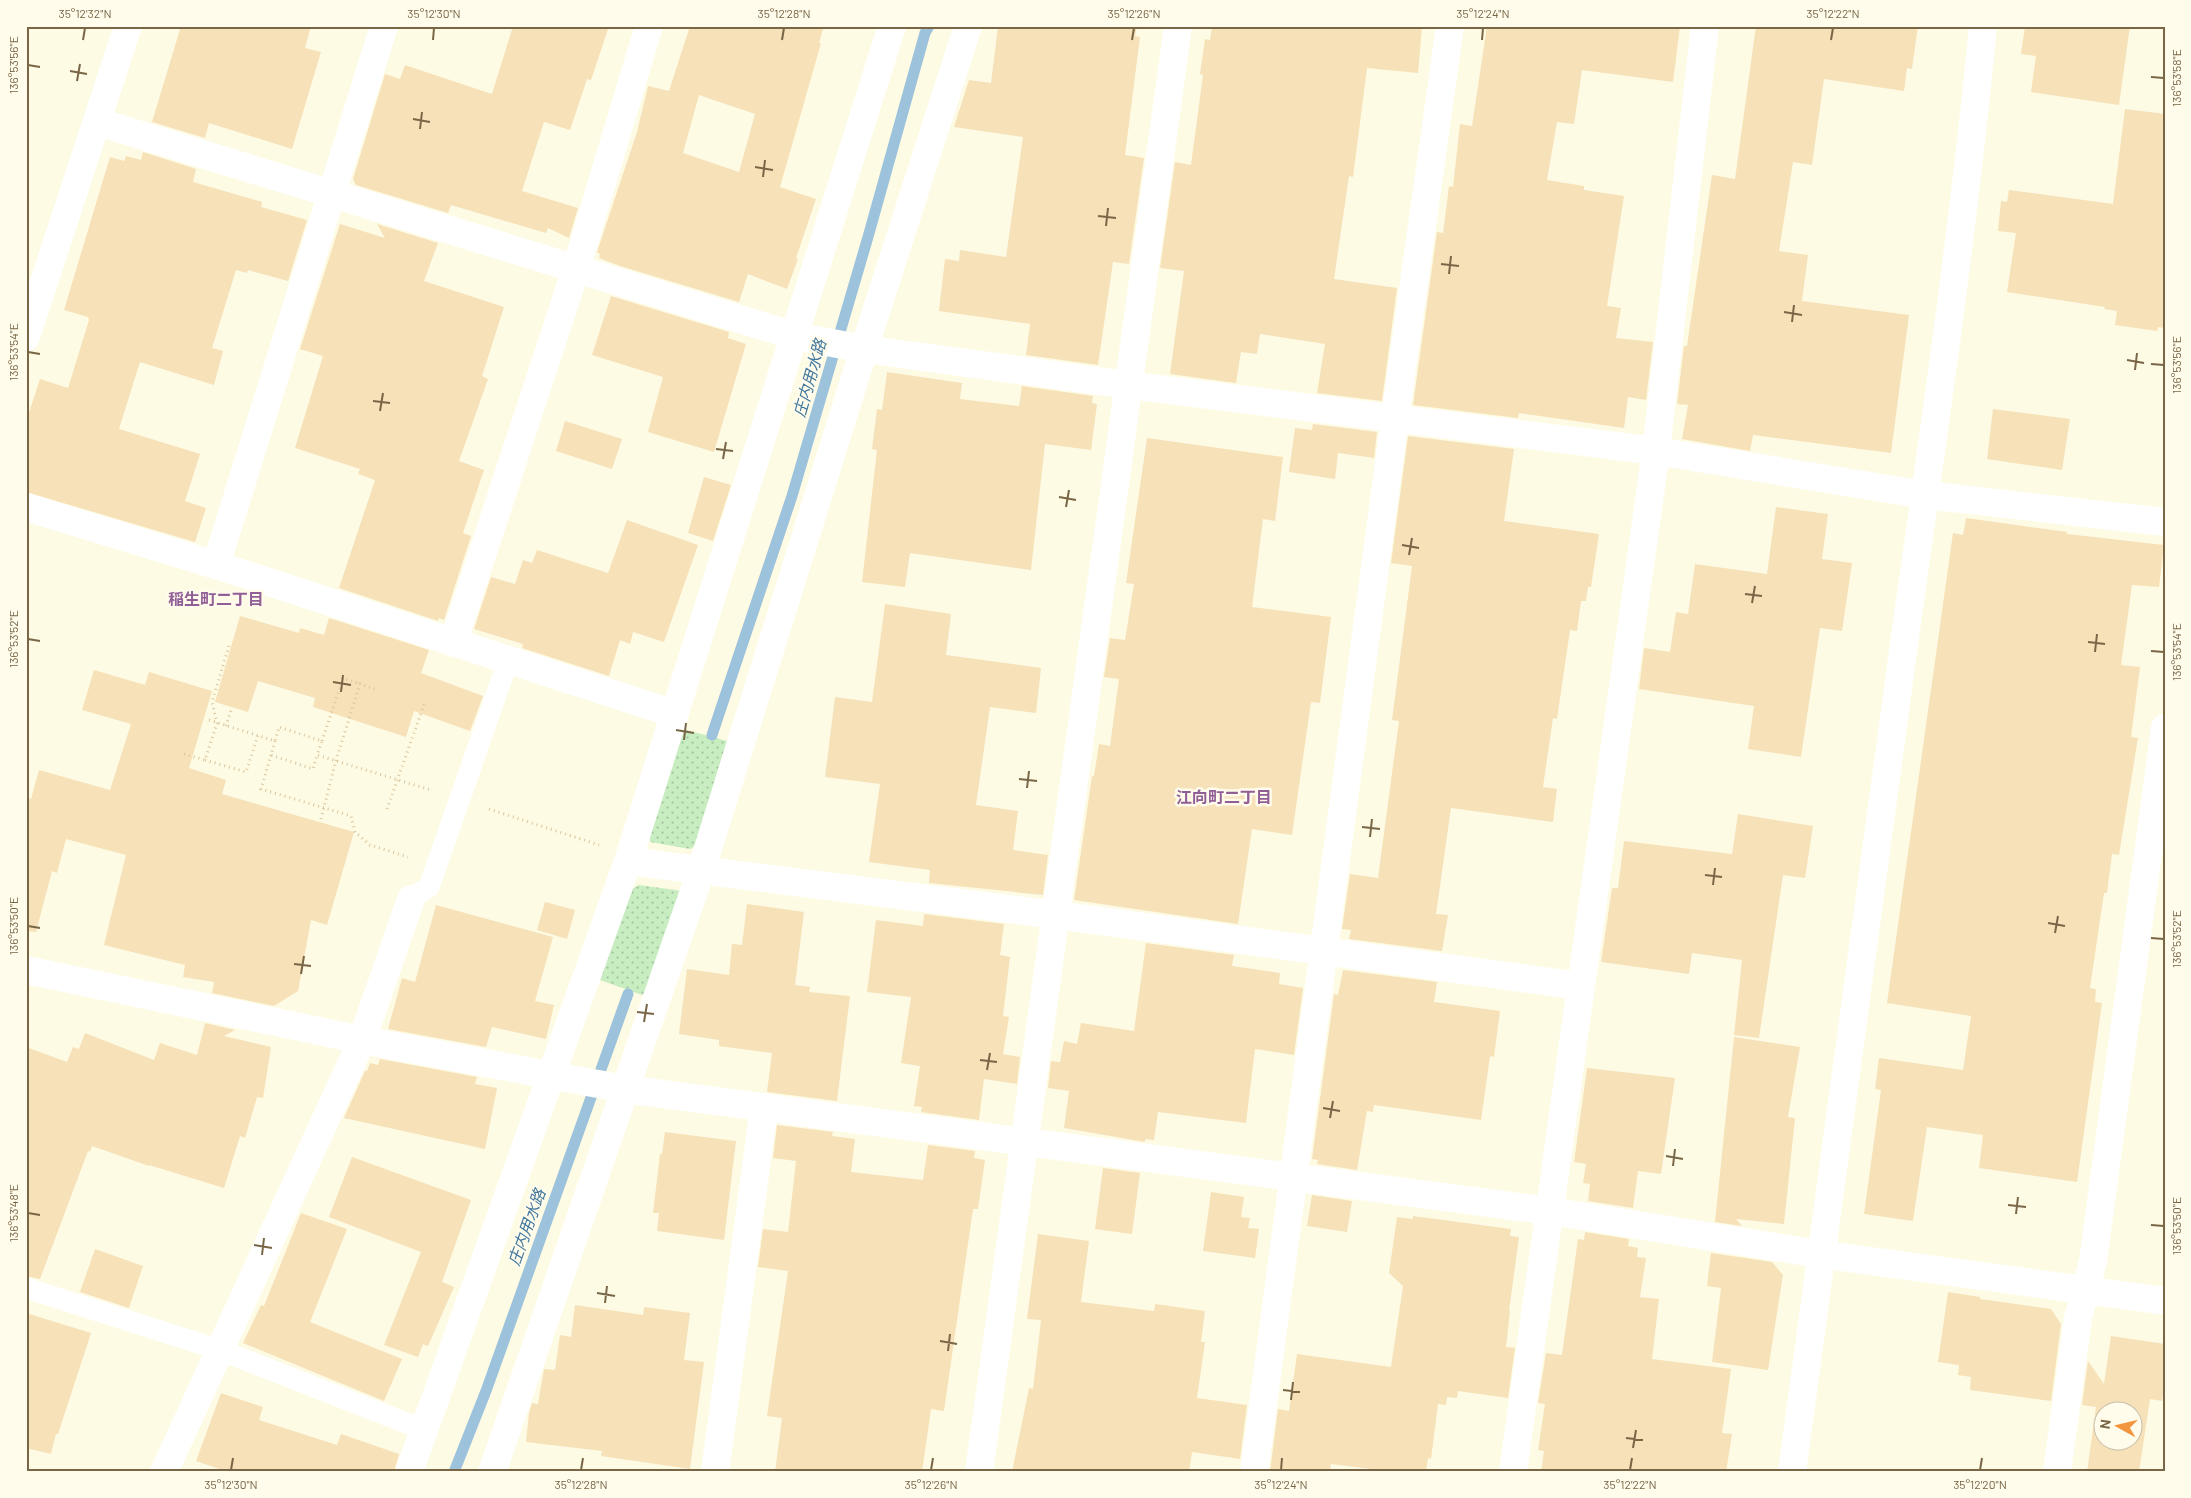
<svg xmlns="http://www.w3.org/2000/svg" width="2191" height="1498" viewBox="0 0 2191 1498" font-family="Barlow,'Noto Sans JP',sans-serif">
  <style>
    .park { fill: url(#park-dots) }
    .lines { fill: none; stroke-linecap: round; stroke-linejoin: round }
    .stream { stroke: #9cc2dc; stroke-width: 11 }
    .building { fill: #f6e1b9; fill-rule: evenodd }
    .path { stroke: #dbc59c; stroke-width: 3; stroke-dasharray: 1 4; stroke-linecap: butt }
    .lane { stroke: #fff; stroke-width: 21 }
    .street { stroke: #fff; stroke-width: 28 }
    .secondary { stroke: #fff; stroke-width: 28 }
    .ticks { fill: none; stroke: #796647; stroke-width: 2 }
    .labels { text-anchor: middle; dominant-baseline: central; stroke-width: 5; stroke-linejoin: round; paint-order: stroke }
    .water-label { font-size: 16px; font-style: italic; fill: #43789e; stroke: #fffcec }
    .neighbourhood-label { font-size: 16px; font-weight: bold; fill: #915e96; stroke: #fffcec }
    .neatline { fill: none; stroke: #796647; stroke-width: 2 }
    .ticks-label { font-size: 12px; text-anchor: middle; fill: #796647 }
  </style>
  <defs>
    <pattern id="park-dots" width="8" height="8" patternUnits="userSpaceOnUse" patternTransform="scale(1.25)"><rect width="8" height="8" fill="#c7edc1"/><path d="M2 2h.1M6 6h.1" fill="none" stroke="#a6c49f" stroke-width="1.8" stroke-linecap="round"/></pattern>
  </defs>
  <rect width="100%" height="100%" fill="#fefbe4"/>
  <g class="park">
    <polygon points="683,729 727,741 695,846 690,849 650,842 649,829"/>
    <polygon points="639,885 683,891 645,996 597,979 628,891"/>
  </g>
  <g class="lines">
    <g class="stream">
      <polyline points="712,735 792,496 868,237 925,33 929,26"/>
      <polyline points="454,1472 486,1391 628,994"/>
    </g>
  </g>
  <g class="building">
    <polygon points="181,26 311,26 305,48 321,52 292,149 209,123 205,138 152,122"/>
    <polygon points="513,26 609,26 591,80 587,79 570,130 544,122 522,191 578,208 569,238 548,228 546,233 451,205 448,213 356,185 353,179 385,74 400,79 405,65 492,94"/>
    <path d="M690,26H824L819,43H821L780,187L816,199L796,258L798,259L787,289L748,274L739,302L620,266L599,258L600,254L597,252L637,132L648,86L669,91ZM699,95L755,114L739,172L683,153Z"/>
    <polygon points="998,26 1137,26 1135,36 1140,37 1125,155 1144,158 1129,264 1113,262 1098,365 1026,355 1030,324 939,311 945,259 959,261 960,250 1006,257 1023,137 954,127 969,80 991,83"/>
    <polygon points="1212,26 1422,26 1418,73 1367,68 1353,177 1349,176 1334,279 1397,288 1382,401 1317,393 1325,344 1260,334 1257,354 1241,352 1236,383 1170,374 1184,271 1160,268 1175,162 1191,165 1203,75 1200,74 1205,39 1210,40"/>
    <polygon points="1487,26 1680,26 1673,82 1582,70 1574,124 1557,122 1547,180 1584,186 1584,190 1624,196 1607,306 1621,308 1616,338 1653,342 1646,400 1628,397 1624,428 1519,413 1518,418 1413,405 1437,232 1443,233 1449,186 1453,187 1460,124 1472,126"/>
    <polygon points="1756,26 1918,26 1912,69 1907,68 1904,91 1824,79 1812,165 1793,162 1779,251 1808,255 1802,301 1909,315 1891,453 1753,435 1750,451 1682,439 1688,405 1677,404 1684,346 1687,346 1712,175 1735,179"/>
    <polygon points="2025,26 2130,26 2119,105 2031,92 2036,56 2021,54"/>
    <polygon points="2125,109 2165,114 2165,328 2158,327 2157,331 2115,325 2117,311 2104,309 2105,307 2007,292 2016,233 1998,231 2001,201 2007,202 2009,190 2113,204"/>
    <polygon points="143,152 196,169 193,182 262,202 261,207 307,220 288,281 248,270 247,273 236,270 212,348 223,351 214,385 140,362 119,429 200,454 185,501 206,508 195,542 26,492 26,422 40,379 68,388 89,320 88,317 64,310 110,157 124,161 126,156 141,160"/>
    <polygon points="340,224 385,238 377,224 438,243 424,281 504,307 482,376 488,379 459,461 484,470 463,533 471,536 444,620 439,618 438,621 339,588 375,480 358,474 360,469 295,448 323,356 300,349"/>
    <polygon points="611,296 729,332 728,338 746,344 714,452 648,432 663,377 592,355"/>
    <polygon points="887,372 962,383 960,399 1019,406 1022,386 1093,396 1092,403 1097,404 1091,450 1045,444 1031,570 910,553 905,587 862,582 877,450 872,449 877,409 882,410"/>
    <polygon points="1993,409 2070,419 2062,470 1987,459"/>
    <polygon points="565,421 622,439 612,469 556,451"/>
    <polygon points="1313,424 1377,432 1374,458 1338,453 1335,479 1289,472 1295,428 1312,430"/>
    <polygon points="1408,436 1514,449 1504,521 1599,534 1591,587 1588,587 1586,601 1581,601 1577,631 1570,630 1557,719 1553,718 1543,787 1557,789 1553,822 1451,808 1436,914 1448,915 1442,951 1349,939 1351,930 1342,929 1350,874 1378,878 1399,721 1392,720 1412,566 1391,563"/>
    <polygon points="1147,438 1283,457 1275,521 1263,519 1252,607 1331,617 1320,703 1311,702 1292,835 1252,829 1238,924 1074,900 1092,776 1094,776 1099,744 1110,746 1119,679 1104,677 1110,638 1125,640 1134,584 1126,583"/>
    <polygon points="704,477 731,485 713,541 688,533"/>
    <polygon points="1776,507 1828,514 1822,559 1852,563 1842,631 1820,628 1801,757 1748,749 1754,706 1639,689 1644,648 1670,652 1676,612 1688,614 1695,564 1767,574"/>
    <polygon points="1966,518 2067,532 2067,534 2164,545 2159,587 2132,585 2121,665 2140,667 2131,737 2138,738 2119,855 2112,854 2107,893 2104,893 2090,988 2096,989 2095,1002 2102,1003 2077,1182 1979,1168 1983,1135 1927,1127 1913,1221 1864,1214 1881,1090 1875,1089 1879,1058 1963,1070 1971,1016 1887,1003 1953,533 1963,535"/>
    <polygon points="627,520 698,545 664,642 633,632 630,644 620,640 609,676 522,648 523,644 474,629 491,577 515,584 523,560 532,563 537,550 608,573"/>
    <polygon points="885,604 951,614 946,655 1041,668 1036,713 990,707 976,805 1018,811 1013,850 1048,855 1043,895 929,883 930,870 869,862 880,784 825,777 835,697 872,702"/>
    <polygon points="240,616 299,633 300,628 324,635 329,618 429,650 421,673 483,696 470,731 414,711 406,737 313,707 315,698 258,681 248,712 215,702"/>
    <polygon points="94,670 145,685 149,672 212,691 189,768 226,780 222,794 354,832 327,925 311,920 298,991 274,1006 212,993 214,982 183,977 185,965 104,945 126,855 66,839 57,873 52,871 36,932 26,931 26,798 31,799 39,770 110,790 131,724 82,710"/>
    <polygon points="1738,814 1813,826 1805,878 1783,875 1759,1038 1734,1035 1742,960 1692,953 1689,974 1601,962 1612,888 1618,888 1624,841 1732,854"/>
    <polygon points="545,902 575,910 567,939 537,930"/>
    <polygon points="747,904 804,912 795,985 810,987 809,992 850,996 837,1101 767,1092 772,1053 719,1046 719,1040 679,1034 687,969 729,975 732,944 742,945"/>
    <polygon points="436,905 553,937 535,1001 554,1005 546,1039 492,1027 486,1047 388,1029 402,978 415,982"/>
    <polygon points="924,914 1004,924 1000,955 1010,957 1003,1016 1009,1017 1003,1054 1020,1057 1017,1084 984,1079 979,1120 921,1112 922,1107 914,1106 920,1066 901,1063 911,997 867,992 876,920 923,926"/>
    <polygon points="1146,943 1234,955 1232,966 1280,973 1279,984 1303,988 1294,1055 1255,1049 1246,1123 1158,1112 1154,1140 1145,1139 1145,1142 1064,1128 1069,1091 1048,1088 1051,1061 1060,1062 1064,1041 1077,1044 1081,1023 1134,1031"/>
    <polygon points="1343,970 1437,982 1434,1002 1500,1011 1494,1057 1490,1056 1481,1120 1374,1105 1373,1112 1367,1111 1357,1170 1317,1164 1318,1160 1312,1159 1334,994 1338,995"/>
    <polygon points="205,1023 235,1030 224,1036 271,1047 263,1098 257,1097 245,1138 240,1136 224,1188 149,1165 149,1166 92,1146 90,1152 88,1151 40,1279 26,1276 26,1047 67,1062 73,1047 79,1049 85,1033 154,1060 160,1043 197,1055"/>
    <polygon points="1734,1037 1800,1047 1788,1117 1795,1118 1784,1224 1736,1219 1742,1226 1715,1222"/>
    <polygon points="380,1059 477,1077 475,1084 497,1088 485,1149 344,1118 365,1071 367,1071 370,1063 378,1065"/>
    <polygon points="1587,1068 1675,1078 1661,1174 1638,1171 1633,1208 1588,1201 1590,1184 1583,1183 1586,1164 1574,1162"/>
    <polygon points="777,1125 833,1132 832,1136 855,1139 851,1172 923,1180 928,1145 975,1151 974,1158 985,1160 978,1209 973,1209 944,1411 931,1409 922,1472 775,1472 782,1418 767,1416 788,1271 758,1267 763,1229 788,1232 796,1161 773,1158"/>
    <polygon points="665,1132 736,1141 724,1240 657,1231 659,1213 653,1213 660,1154 662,1154"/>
    <polygon points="352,1157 471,1200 442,1282 454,1287 428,1346 423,1344 418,1357 384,1345 421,1252 329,1217"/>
    <polygon points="1103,1168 1140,1173 1132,1234 1095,1229"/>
    <polygon points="1211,1192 1244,1197 1241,1217 1250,1218 1248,1228 1259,1229 1255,1258 1203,1251"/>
    <polygon points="1312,1195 1352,1201 1347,1232 1307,1226"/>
    <polygon points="301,1213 347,1229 310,1322 402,1359 384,1401 243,1343 261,1305 264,1306"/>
    <polygon points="1413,1216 1511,1229 1510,1236 1519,1237 1509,1311 1510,1311 1506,1347 1515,1348 1508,1398 1458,1391 1457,1398 1447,1397 1446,1405 1438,1404 1431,1459 1428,1458 1426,1472 1395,1472 1331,1464 1330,1472 1270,1472 1278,1409 1289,1411 1297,1354 1391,1367 1403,1286 1389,1273 1397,1217 1413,1219"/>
    <polygon points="1585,1232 1629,1239 1628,1246 1638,1248 1637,1257 1646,1258 1640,1297 1659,1299 1652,1359 1731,1369 1722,1433 1732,1434 1726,1472 1541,1472 1544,1451 1538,1450 1545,1404 1538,1403 1546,1353 1562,1355 1578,1239 1584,1240"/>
    <polygon points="1038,1234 1089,1241 1081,1302 1154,1311 1155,1304 1205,1311 1201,1342 1205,1342 1197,1398 1247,1405 1240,1459 1192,1452 1189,1472 1012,1472 1029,1388 1033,1389 1041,1320 1027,1319"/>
    <polygon points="95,1249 143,1266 129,1308 80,1292"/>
    <polygon points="1711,1253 1772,1262 1783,1275 1768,1370 1712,1362 1721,1288 1707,1286"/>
    <polygon points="1948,1292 1980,1297 1980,1299 2051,1309 2061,1324 2051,1401 1970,1390 1971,1377 1958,1375 1959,1365 1938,1362"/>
    <polygon points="575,1305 643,1315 644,1307 690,1313 684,1360 704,1362 690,1469 601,1456 602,1451 526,1442 529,1413 532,1403 538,1404 544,1369 555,1370 560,1335 571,1337"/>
    <polygon points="26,1313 91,1333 58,1434 56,1434 51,1454 26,1448"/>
    <path d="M2111,1336L2165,1344V1396H2163L2162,1401L2150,1399L2139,1472H2087L2096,1407L2082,1405L2088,1361L2104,1384ZM2104,1410H2134V1440H2104Z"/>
    <polygon points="221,1393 263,1407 259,1420 337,1445 341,1434 399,1454 394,1472 228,1472 196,1461"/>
  </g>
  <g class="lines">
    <g class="path">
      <polyline points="209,720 275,741 279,727 322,741 317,755 431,790"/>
      <polyline points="226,726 232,707"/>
      <polyline points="275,741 271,755 313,769 317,755"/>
      <polyline points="322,741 343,678 360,684"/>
      <polyline points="184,754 205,760 217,723 212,702 229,646"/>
      <polyline points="271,755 261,789 351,816 355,832 370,845 408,857"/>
      <polyline points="205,760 246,772 258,736"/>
      <polyline points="387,809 425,702"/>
      <polyline points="489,809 599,845"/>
      <polyline points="321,819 336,760 360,684 375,689"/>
    </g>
    <g class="lane">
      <polyline points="411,899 429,887 508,661"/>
      <polyline points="26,1288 220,1350 424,1430"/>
    </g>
    <g class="street">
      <polyline points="98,122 795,336 864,349 1128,385 1656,451 1925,495 2165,522"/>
      <polyline points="26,337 128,26"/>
      <polyline points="26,507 216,565 675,714"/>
      <polyline points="216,565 384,26"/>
      <polyline points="453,643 576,269 649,26"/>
      <polyline points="628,861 1056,915 1581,986"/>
      <polyline points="26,970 362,1040 625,1089 1550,1211 1819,1254 2165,1301"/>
      <polyline points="164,1472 362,1040 411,899"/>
      <polyline points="409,1472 628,861 892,26"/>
      <polyline points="492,1472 701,871 864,349 968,26"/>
      <polyline points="715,1472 764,1107"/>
      <polyline points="979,1472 1178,26"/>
      <polyline points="1254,1472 1395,418 1450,26"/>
      <polyline points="1513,1472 1656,451 1705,26"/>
      <polyline points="2057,1472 2078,1318 2093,1261 2165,728"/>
    </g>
    <path class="secondary" d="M1792,1472C1828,1188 1868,905 1907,622C1935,424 1964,225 1983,26"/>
  </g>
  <path class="ticks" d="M83,40L85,28M433,40L434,28M782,40L784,28M1132,40L1134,28M1482,40L1483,28M1831,40L1833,28M28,65L40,67M70,71L87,74M2151,77L2164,78M77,81L80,64M413,119L430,122M420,129L422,112M755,167L773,170M763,177L765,160M1098,216L1116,218M1106,226L1108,208M1441,264L1459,266M1449,274L1451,256M1784,312L1802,315M1792,322L1794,305M28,352L40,354M2127,360L2144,363M2151,364L2164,365M2135,370L2137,353M373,401L390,403M380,411L383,393M716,449L733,451M723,459L726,442M1059,497L1076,500M1066,507L1069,490M1402,545L1419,548M1409,555L1412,538M1745,594L1762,596M1752,603L1755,586M28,639L40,641M2088,642L2105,644M2151,651L2164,652M2095,652L2097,634M333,682L351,685M341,692L343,675M676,730L694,733M684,740L686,723M1019,779L1037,781M1027,788L1029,771M1362,827L1380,829M1370,837L1372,819M1705,875L1722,877M1713,885L1715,868M2048,923L2065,926M28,926L40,928M2055,933L2058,916M2151,938L2164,939M294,964L311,966M301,974L304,956M637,1012L654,1014M644,1022L647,1004M980,1060L997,1062M987,1070L990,1053M1323,1108L1340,1111M1330,1118L1333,1101M1666,1156L1683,1159M1673,1166L1675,1149M2008,1205L2026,1207M28,1213L40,1215M2016,1214L2018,1197M2151,1225L2164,1226M254,1245L272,1248M262,1255L264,1238M597,1293L615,1296M605,1303L607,1286M940,1341L957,1344M948,1351L950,1334M1283,1390L1300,1392M1291,1400L1293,1382M1626,1438L1643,1440M1633,1448L1636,1430M231,1470L233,1458M581,1470L583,1458M931,1470L933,1458M1281,1470L1282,1458M1630,1470L1632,1458M1980,1470L1982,1458"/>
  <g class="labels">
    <g class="water-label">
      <text transform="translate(809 378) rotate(-74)">庄内用水路</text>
      <text transform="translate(526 1227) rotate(-70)">庄内用水路</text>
    </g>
    <g class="neighbourhood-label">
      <text x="216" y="598">稲生町二丁目</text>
      <text x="1224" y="796">江向町二丁目</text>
    </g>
  </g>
  <rect width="2191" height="1498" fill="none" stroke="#fffcec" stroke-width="55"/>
  <g transform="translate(2118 1426) rotate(278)"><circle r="24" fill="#fffcec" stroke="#c9c0aa"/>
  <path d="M0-4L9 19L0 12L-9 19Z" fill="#f2953f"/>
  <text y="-8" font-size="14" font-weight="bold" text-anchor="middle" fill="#796647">N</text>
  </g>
  <rect x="28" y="28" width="2136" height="1442" class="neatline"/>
  <g class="ticks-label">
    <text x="85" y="18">35°12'32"N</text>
    <text x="434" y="18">35°12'30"N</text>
    <text x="784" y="18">35°12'28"N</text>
    <text x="1134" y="18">35°12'26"N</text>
    <text x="1483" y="18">35°12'24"N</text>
    <text x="1833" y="18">35°12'22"N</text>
    <text transform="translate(14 65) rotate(-90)" y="4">136°53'56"E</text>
    <text transform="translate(2177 78) rotate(-90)" y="4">136°53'58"E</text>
    <text transform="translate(14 352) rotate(-90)" y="4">136°53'54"E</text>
    <text transform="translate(2177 365) rotate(-90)" y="4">136°53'56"E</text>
    <text transform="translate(14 639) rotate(-90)" y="4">136°53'52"E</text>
    <text transform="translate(2177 652) rotate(-90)" y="4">136°53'54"E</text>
    <text transform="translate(14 926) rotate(-90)" y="4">136°53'50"E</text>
    <text transform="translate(2177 939) rotate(-90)" y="4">136°53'52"E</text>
    <text transform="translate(14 1213) rotate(-90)" y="4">136°53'48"E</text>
    <text transform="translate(2177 1226) rotate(-90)" y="4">136°53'50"E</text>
    <text x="231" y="1489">35°12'30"N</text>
    <text x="581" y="1489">35°12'28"N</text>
    <text x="931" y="1489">35°12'26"N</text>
    <text x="1281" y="1489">35°12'24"N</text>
    <text x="1630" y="1489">35°12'22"N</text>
    <text x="1980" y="1489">35°12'20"N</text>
  </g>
</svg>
